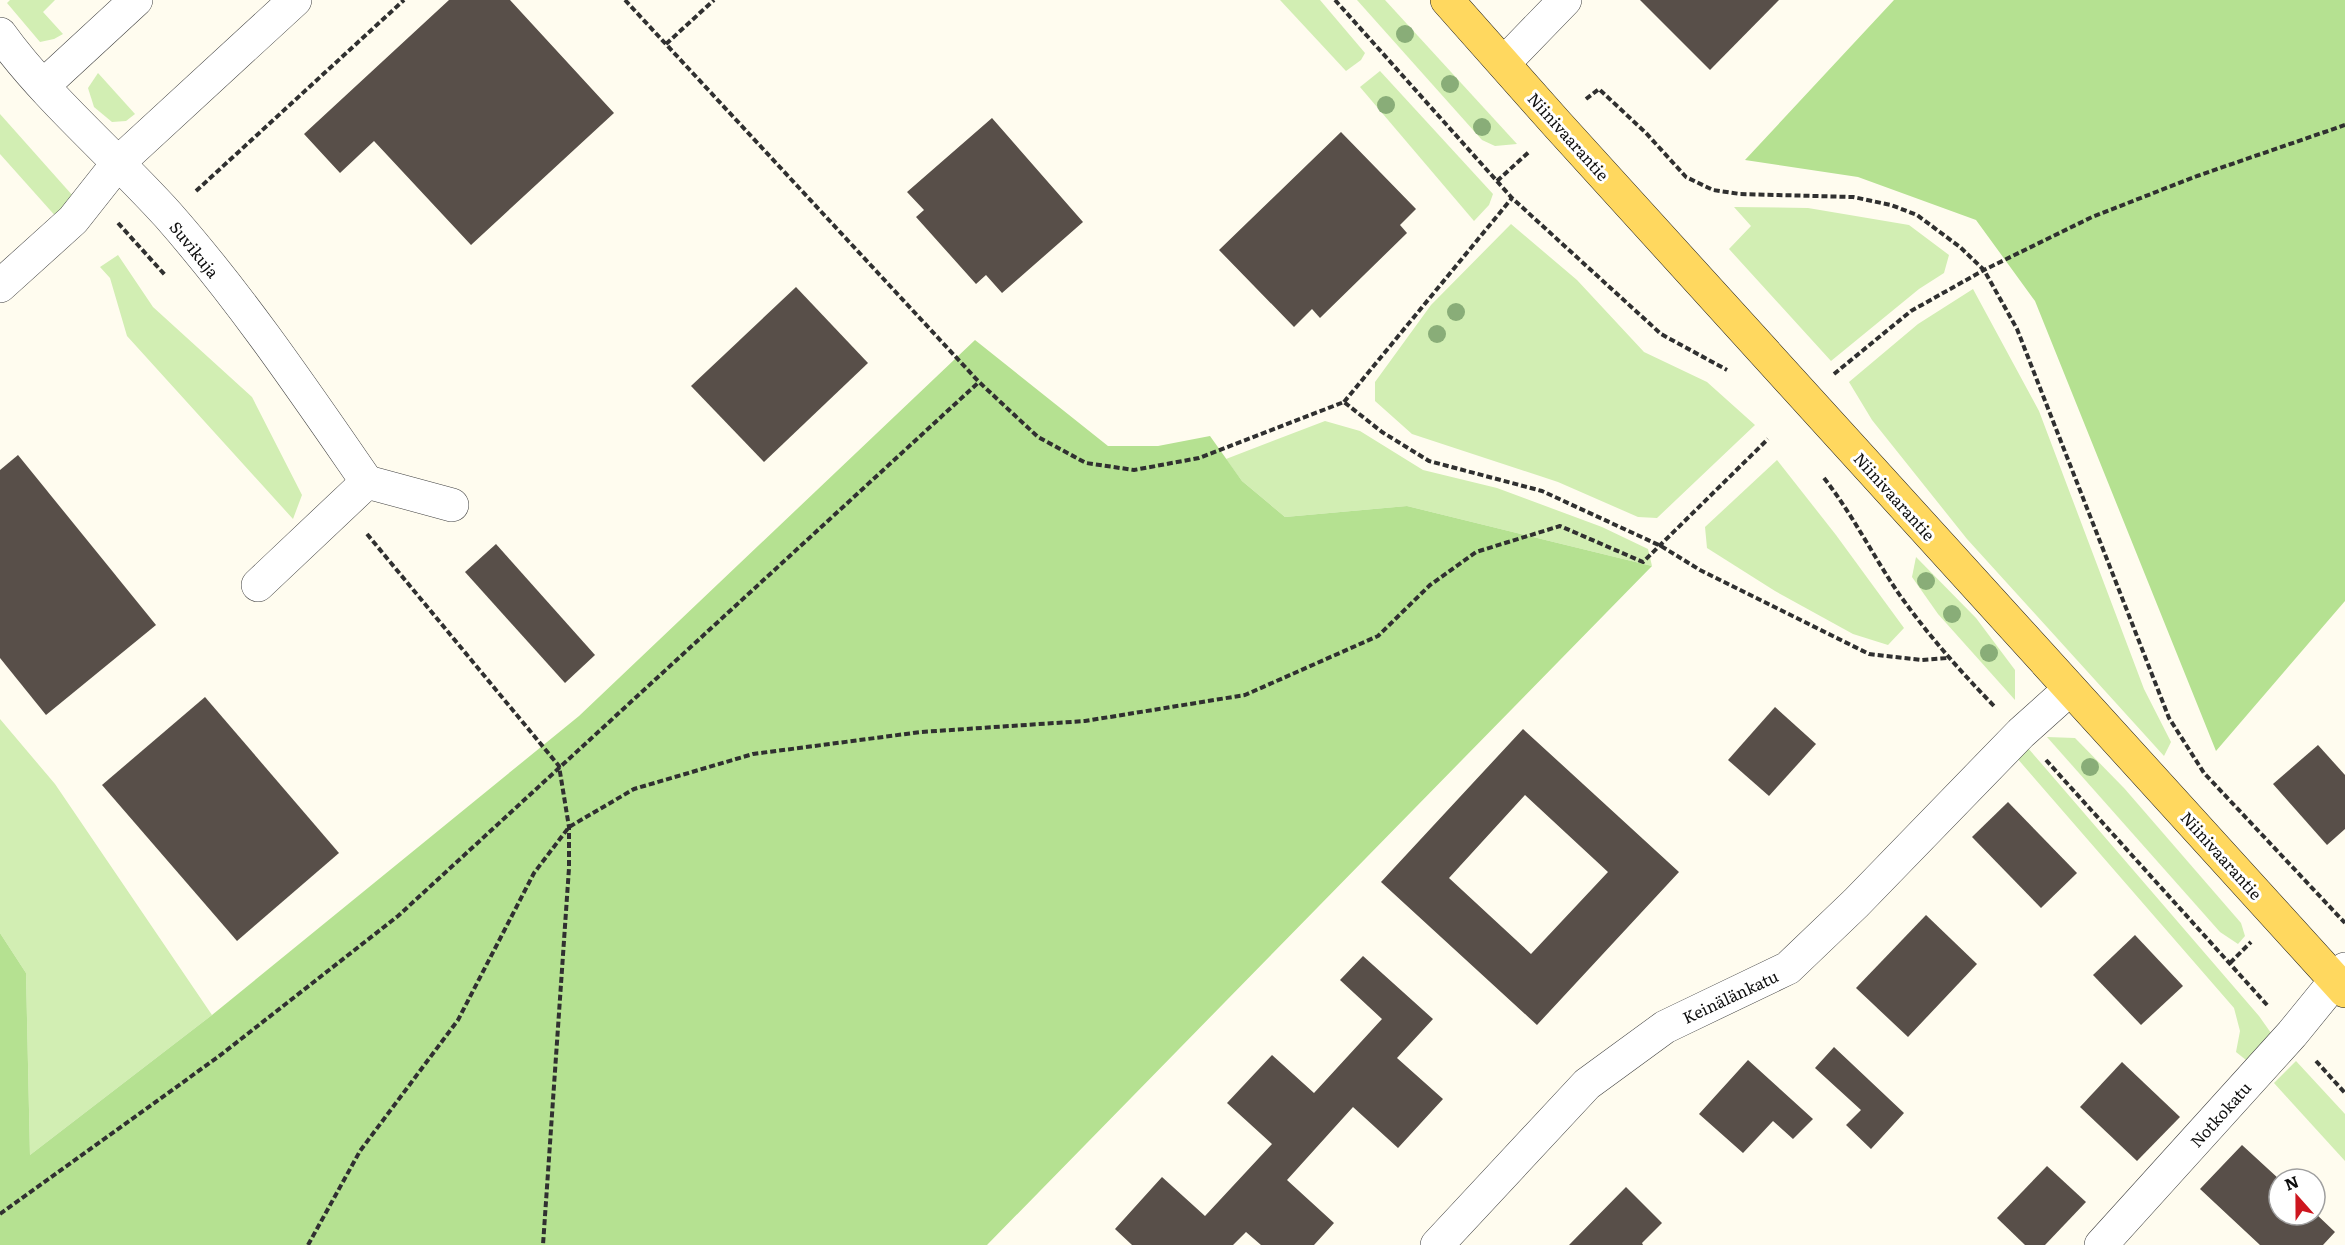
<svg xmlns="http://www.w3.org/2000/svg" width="2345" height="1245" viewBox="0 0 2345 1245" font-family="Literata,serif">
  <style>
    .green { fill: #d2eeb3 }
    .forest { fill: #b5e191 }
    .building { fill: #584f49; fill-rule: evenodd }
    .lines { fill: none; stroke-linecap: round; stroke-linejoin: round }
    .minor-casing { stroke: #414141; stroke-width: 34 }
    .major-casing { stroke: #1f1f1f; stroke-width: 34 }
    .path { stroke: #303030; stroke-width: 4; stroke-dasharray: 6 3; stroke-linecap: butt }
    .minor { stroke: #fff; stroke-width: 33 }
    .major { stroke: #ffd85f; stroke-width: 33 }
    .tree { fill: #89ad78 }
    .labels { text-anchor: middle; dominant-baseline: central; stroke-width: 6; stroke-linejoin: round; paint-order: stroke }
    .street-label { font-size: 16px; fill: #0e0e0e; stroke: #fff }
  </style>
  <rect width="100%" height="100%" fill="#fffcef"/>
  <g class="green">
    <polygon points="10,0 55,0 43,12 63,34 54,39 40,42 7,3"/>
    <polygon points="1280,0 1320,0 1365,53 1361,60 1346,71"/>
    <polygon points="1357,0 1385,0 1517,144 1495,146 1482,140"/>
    <polygon points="1380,71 1493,194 1489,205 1474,221 1360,87"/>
    <polygon points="98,73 135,114 126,121 112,122 94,107 88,88"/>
    <polygon points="0,114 73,196 75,238 0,154"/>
    <polygon points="1734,207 1808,208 1909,225 1949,255 1944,273 1919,289 1831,361 1729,249 1751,226"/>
    <polygon points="1511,224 1577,280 1644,352 1707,382 1755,425 1657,518 1638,517 1558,482 1412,434 1375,401 1375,382 1431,305"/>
    <polygon points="118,255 153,307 252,397 302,495 293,519 127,336 110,278 100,267"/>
    <polygon points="1973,289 2039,411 2144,689 2171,742 2164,756 1967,539 1872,420 1849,382 1918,324"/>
    <polygon points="1325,421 1360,431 1423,470 1497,488 1602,527 1648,549 1652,566 1407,506 1285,517 1242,481 1226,459"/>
    <polygon points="1777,460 1836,535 1904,628 1888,645 1853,634 1775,591 1707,548 1705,527"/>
    <polygon points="1916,557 1976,618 2015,670 2015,700 1938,614 1912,577"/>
    <polygon points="0,719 55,784 212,1015 30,1155 26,973 0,933"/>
    <polygon points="2047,737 2075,738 2124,788 2241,923 2245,936 2238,944 2220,932"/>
    <polygon points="2028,748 2259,1016 2271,1033 2246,1060 2236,1052 2240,1031 2234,1008 2016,757"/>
    <polygon points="2296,1061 2345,1114 2345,1161 2274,1083"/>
  </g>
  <g class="forest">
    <polygon points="1894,0 2345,0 2345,601 2216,751 2035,301 1976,220 1858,177 1745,160"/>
    <polygon points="975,340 1108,446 1158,446 1210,436 1242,481 1285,517 1407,506 1652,566 987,1245 0,1245 0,933 26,973 30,1155 212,1015 579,716"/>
  </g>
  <g class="building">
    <polygon points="449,0 510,0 614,113 471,245 374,141 340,173 304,134"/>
    <polygon points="1640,0 1779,0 1710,70"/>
    <polygon points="992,118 1083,222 1002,293 986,275 976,284 916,217 924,210 907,192"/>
    <polygon points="1341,132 1416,209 1400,225 1407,233 1320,318 1312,309 1294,327 1219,250"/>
    <polygon points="796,287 868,363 764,462 691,386"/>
    <polygon points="18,455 156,625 46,715 0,658 0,470"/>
    <polygon points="496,544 595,655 565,683 465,572"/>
    <polygon points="205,697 339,853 237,941 102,785"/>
    <polygon points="1775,707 1816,744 1769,796 1728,760"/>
    <path d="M1523,729L1679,872L1537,1025L1381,882ZM1525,795L1608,872L1531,954L1449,878Z"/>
    <polygon points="2318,745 2345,775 2345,829 2327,845 2273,784"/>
    <polygon points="2008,802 2077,873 2041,908 1972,837"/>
    <polygon points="1926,915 1977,964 1908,1037 1856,988"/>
    <polygon points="2135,935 2183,986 2141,1025 2093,975"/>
    <polygon points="1363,956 1433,1019 1397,1058 1443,1099 1398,1148 1353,1107 1287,1180 1334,1223 1314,1245 1261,1245 1246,1232 1233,1245 1132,1245 1115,1229 1162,1177 1205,1216 1272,1144 1227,1103 1272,1055 1314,1093 1382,1019 1340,980"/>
    <polygon points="1834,1047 1904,1113 1871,1149 1846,1125 1861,1110 1815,1068"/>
    <polygon points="1748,1060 1813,1119 1793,1139 1773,1121 1743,1153 1699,1114"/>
    <polygon points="2122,1062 2180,1117 2137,1161 2080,1107"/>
    <polygon points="2242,1145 2279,1179 2279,1215 2315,1215 2315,1213 2335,1232 2323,1245 2260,1245 2200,1189"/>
    <polygon points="2047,1166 2086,1202 2045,1245 2025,1245 1997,1218"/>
    <polygon points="1626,1187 1662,1223 1642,1243 1643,1245 1569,1245"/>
  </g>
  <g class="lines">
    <g class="minor-casing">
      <g id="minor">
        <path d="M0,34C46,98 114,155 168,215C241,298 304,391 367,482"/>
        <polyline points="1504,63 1565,0"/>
        <polyline points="44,85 136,0"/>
        <polyline points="0,286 73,220 118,163 295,0"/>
        <polyline points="367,482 452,505"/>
        <polyline points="258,585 367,482"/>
        <polyline points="1437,1245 1587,1084 1665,1027 1788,968 1856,903 2021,733 2070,689"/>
        <polyline points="2101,1245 2292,1034 2345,969"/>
      </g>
    </g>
    <g class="major-casing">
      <polyline id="major" points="1447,0 1557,124 2345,991"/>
    </g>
    <g class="path">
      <polyline points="625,0 979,382 1038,437 1086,463 1134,470 1199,458 1344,402 1382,432 1429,461 1542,491 1661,546 1700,570 1869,654 1922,660 1948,658"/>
      <polyline points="1335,0 1512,198 1661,334 1727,370"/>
      <polyline points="666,44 714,0"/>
      <polyline points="1586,99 1599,89 1646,133 1686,177 1713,190 1740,194 1853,197 1891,205 1917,215 1960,247 1984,270 2017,329 2169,718 2204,773 2345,923"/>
      <polyline points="1497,181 1530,151"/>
      <polyline points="196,191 404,0"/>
      <polyline points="118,223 165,275"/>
      <polyline points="1834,374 1911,311 1984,270 2092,217 2197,176 2345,125"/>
      <polyline points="1344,402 1512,198"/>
      <path d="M1824,478C1853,515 1873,556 1899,594C1928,635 1960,671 1995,707"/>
      <polyline points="367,534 559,766 569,827 569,868 543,1245"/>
      <polyline points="2046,760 2268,1006"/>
      <polyline points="2230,963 2251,942"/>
      <polyline points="2316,1061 2345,1093"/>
      <polyline points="0,1214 218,1057 398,916 979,382"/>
      <polyline points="308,1245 360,1151 458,1020 534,873 569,827 634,789 753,754 921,732 1085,721 1245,695 1378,636 1430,585 1476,552 1560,526 1643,562 1768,439"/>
    </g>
    <use href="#minor" class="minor"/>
    <use href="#major" class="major"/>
  </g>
  <g class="tree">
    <circle cx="1405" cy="34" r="9"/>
    <circle cx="1450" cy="84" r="9"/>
    <circle cx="1386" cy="105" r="9"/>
    <circle cx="1482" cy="127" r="9"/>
    <circle cx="1456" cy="312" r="9"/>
    <circle cx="1437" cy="334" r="9"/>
    <circle cx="1926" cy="581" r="9"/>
    <circle cx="1952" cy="614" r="9"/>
    <circle cx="1989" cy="653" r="9"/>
    <circle cx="2090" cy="767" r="9"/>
  </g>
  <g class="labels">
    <g class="street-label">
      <text transform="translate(1569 136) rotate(48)">Niinivaarantie</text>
      <text transform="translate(195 249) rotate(51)">Suvikuja</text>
      <text transform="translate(1895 496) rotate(48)">Niinivaarantie</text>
      <text transform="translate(2222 855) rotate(48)">Niinivaarantie</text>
      <text transform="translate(1730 996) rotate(-25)">Keinälänkatu</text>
      <text transform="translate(2220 1114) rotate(-48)">Notkokatu</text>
    </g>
  </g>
  <g transform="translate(2297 1197) rotate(339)"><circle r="28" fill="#ffffff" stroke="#9f9f9f" stroke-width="1.5"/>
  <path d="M0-4.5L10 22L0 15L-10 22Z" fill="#cd161f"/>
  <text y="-9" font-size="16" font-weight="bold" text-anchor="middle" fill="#0e0e0e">N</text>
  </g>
</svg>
